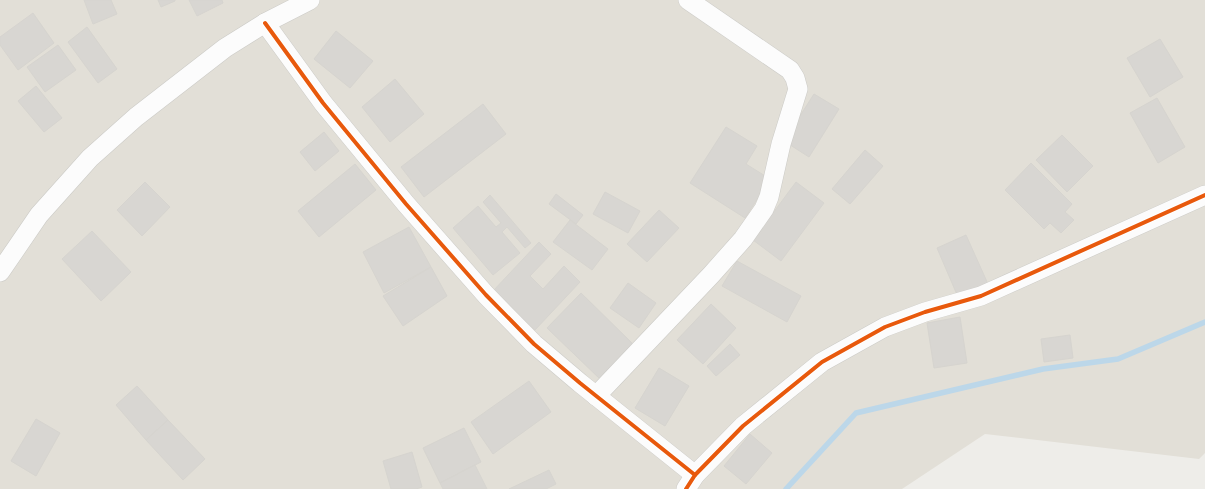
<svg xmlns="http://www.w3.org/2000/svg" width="1205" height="489" viewBox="0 0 1205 489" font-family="'Nunito Sans',sans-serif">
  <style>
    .residential { fill: #e2dfd7 }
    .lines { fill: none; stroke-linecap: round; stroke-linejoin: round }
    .stream { stroke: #bcd7e9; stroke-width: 5.5 }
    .building { fill: #d8d6d2; stroke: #d6d4cf }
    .minor-casing { stroke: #cccbc7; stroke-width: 20 }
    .minor { stroke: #fcfcfc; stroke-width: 19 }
    .cycleway-casing { stroke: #fff; stroke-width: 6 }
    .cycleway { stroke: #e8590c; stroke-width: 4 }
  </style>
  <rect width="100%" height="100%" fill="#eeede9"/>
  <polygon class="residential" points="0,0 1205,0 1205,453 1199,459 985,434 902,489 0,489"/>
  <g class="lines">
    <polyline class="stream" points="786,489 856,413 1043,369 1118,359 1205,322"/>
  </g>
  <g class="building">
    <polygon points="84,0 111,0 117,14 93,24"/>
    <polygon points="158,0 175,0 175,1 161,7"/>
    <polygon points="189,0 222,0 223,3 197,16"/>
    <polygon points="33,13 54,43 18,70 0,45 0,37"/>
    <polygon points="87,27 117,69 98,83 68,42"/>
    <polygon points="336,31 373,61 350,88 314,59"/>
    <polygon points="1160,39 1183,77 1150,97 1127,58"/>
    <polygon points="58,45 76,70 45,92 27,67"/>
    <polygon points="395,79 424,114 390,142 362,107"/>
    <polygon points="36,86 62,118 44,132 18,101"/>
    <polygon points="814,94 839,109 809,157 784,141"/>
    <polygon points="1157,98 1185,147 1158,163 1130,113"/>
    <polygon points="483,104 506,134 424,197 401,167"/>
    <polygon points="726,127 757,146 746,164 770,179 745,218 690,183"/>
    <polygon points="324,132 339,151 315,171 300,152"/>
    <polygon points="1062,135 1093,166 1067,192 1036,160"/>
    <polygon points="865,150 883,166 850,204 832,189"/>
    <polygon points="1031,163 1072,204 1065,212 1074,220 1061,233 1050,223 1044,229 1005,190"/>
    <polygon points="355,164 376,190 319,237 298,211"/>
    <polygon points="145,182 170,207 142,236 117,210"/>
    <polygon points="796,182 824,203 781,261 753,240"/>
    <polygon points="605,192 640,211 628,233 593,214"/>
    <polygon points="556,194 583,215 576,224 549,204"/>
    <polygon points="490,195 531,243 525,248 507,227 502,232 520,253 493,275 453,228 478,206 496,227 501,223 483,202"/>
    <polygon points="659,210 679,228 647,262 627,244"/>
    <polygon points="570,220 608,249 592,270 553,242"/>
    <polygon points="409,227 431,267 384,293 363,252"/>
    <polygon points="92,231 131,272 101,301 62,259"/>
    <polygon points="966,235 988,284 958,297 937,248"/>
    <polygon points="539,242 551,254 530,276 543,289 564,266 580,282 535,330 493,291"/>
    <polygon points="737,261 801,296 787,322 722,286"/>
    <polygon points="431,267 447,296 403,326 383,296"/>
    <polygon points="628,283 656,303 639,328 610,308"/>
    <polygon points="581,293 633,344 600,379 547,328"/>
    <polygon points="711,304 736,328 703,364 677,340"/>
    <polygon points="960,317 967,363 934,368 927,323"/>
    <polygon points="1070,335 1073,358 1044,362 1041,339"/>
    <polygon points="730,344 740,355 716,376 707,366"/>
    <polygon points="659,368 689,386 665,426 635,408"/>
    <polygon points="529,381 551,412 493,454 471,422"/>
    <polygon points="137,386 168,420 146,440 116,405"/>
    <polygon points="36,419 60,433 36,476 11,461"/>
    <polygon points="168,420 205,459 183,480 146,440"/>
    <polygon points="464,428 481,462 440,483 423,448"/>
    <polygon points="750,434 772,453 746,484 724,466"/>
    <polygon points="412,452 422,487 416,489 391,489 383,461"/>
    <polygon points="475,465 487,489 443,489 440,483"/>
    <polygon points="549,470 556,484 546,489 509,489"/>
  </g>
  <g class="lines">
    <g class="minor-casing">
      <g id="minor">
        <polyline points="265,23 323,103 406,204 486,295 534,344 580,383 695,475"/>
        <polyline points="0,272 39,215 90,158 136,117 225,48 265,23 310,0"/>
        <polyline points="596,396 711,275 743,239 764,209 769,197 781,144 798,89 795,78 790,70 688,0"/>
        <polyline points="686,489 695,475 743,426 822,362 885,327 925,312 981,296 1205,195"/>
      </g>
    </g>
    <use href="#minor" class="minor"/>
    <g class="cycleway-casing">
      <g id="cycleway">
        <polyline points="265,23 323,103 406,204 486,295 534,344 580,383 695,475"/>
        <polyline points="686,489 695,475 743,426 822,362 885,327 925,312 981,296 1205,195"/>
      </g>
    </g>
    <use href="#cycleway" class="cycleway"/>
  </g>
</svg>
